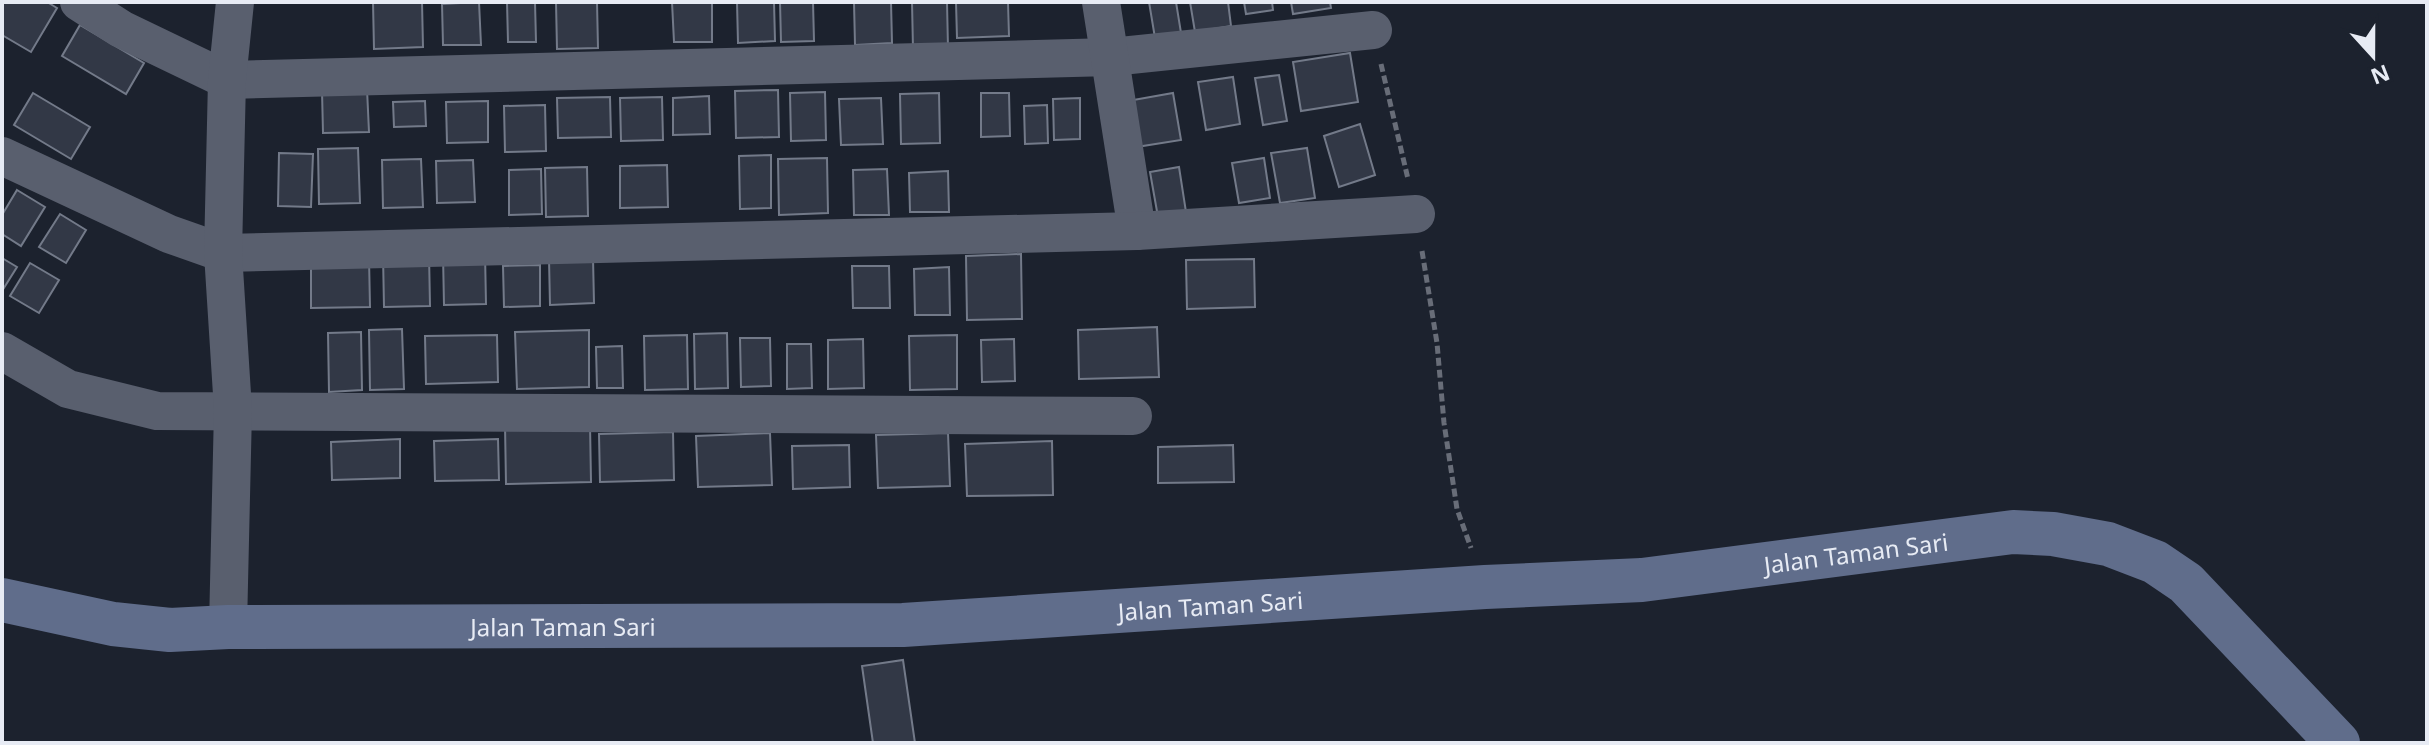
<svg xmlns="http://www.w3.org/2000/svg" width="2429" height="745" viewBox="0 0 2429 745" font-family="'Noto Sans',sans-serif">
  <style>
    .building { fill: #323846; stroke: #737a89; stroke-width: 2 }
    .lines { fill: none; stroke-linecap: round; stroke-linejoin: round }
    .path { stroke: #686d78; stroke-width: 5; stroke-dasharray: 8 4; stroke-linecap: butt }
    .street { stroke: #595f6e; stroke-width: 38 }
    .secondary { stroke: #606d8b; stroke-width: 44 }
    .labels { text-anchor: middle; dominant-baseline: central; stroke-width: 7; stroke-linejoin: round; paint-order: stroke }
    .street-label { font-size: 24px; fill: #e7ebf4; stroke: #1c222e }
  </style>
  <rect width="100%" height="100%" fill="#1c222e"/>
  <g class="building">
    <polygon points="2,2 47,2 57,8 31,52 2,35"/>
    <polygon points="373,2 422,2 423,47 374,49"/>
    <polygon points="479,2 481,45 443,45 442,4"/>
    <polygon points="507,2 535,2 536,42 508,42"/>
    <polygon points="556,2 597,2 598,48 557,49"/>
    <polygon points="672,2 712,2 712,42 674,42"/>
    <polygon points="737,2 774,2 775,41 738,43"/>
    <polygon points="780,2 813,2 814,41 781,42"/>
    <polygon points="854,2 891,2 892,43 855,45"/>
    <polygon points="912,2 947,2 948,48 913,49"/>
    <polygon points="956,2 1008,2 1009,36 957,38"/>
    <polygon points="1149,2 1176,2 1182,39 1156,44"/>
    <polygon points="1190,2 1228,2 1231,26 1195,32"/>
    <polygon points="1244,2 1272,2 1273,10 1246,14"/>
    <polygon points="1291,2 1330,2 1331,8 1293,14"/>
    <polygon points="80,25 144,63 126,94 62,56"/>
    <polygon points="1350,53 1358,102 1301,111 1293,62"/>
    <polygon points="1279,75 1287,121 1263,125 1255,78"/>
    <polygon points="1233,77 1240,124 1206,130 1198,82"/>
    <polygon points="367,89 369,132 323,133 322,91"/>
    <polygon points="778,90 779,137 736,138 735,91"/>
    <polygon points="825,92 826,140 791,141 790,93"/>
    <polygon points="33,93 90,127 71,159 14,125"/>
    <polygon points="939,93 940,143 901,144 900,94"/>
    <polygon points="981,93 1009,93 1010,136 981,137"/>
    <polygon points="1173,93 1181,140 1130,148 1122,102"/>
    <polygon points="709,96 710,134 673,135 673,98"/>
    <polygon points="610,97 611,137 558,138 557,98"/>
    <polygon points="662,97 663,140 621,141 620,98"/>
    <polygon points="881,98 883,144 841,145 839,99"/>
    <polygon points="1080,98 1080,139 1054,140 1053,99"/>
    <polygon points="425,101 426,126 394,127 393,102"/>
    <polygon points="488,101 488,142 447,143 446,102"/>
    <polygon points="545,105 546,151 505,152 504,106"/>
    <polygon points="1047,105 1048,143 1025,144 1024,106"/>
    <polygon points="1360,124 1375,175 1339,187 1324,136"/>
    <polygon points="358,148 360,203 319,204 318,149"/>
    <polygon points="1307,148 1315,198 1280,203 1271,153"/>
    <polygon points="279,153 313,154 311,207 278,206"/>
    <polygon points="771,155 771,208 740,209 739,156"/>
    <polygon points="827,158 828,213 779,215 778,159"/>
    <polygon points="1264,158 1270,198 1239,203 1232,163"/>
    <polygon points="421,159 423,207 383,208 382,160"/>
    <polygon points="473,160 475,202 437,203 436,161"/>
    <polygon points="667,165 668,207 620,208 620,166"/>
    <polygon points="587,167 588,216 546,217 545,168"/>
    <polygon points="1179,167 1186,212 1158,217 1150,172"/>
    <polygon points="541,169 542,214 509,215 509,170"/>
    <polygon points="887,169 889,215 854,215 853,170"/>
    <polygon points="948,171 949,212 910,212 909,173"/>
    <polygon points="17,190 45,207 21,246 2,234 2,215"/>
    <polygon points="60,214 86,230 66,263 39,247"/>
    <polygon points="485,253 486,304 444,305 443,255"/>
    <polygon points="429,254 430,306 384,307 383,255"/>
    <polygon points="1021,254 1022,319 967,320 966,256"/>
    <polygon points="2,258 17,267 2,291"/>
    <polygon points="369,258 370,307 311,308 311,259"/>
    <polygon points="593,258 594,303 550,305 549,259"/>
    <polygon points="1254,259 1255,307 1187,309 1186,260"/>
    <polygon points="30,263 59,280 39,313 10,296"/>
    <polygon points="540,265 540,306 504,307 503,266"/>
    <polygon points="852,266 889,266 890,308 853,308"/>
    <polygon points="949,267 950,315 915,315 914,269"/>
    <polygon points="1157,327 1159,377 1079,379 1078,330"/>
    <polygon points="402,329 404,389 370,390 369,330"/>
    <polygon points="589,330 589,387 517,389 515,332"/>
    <polygon points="361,332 362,390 329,392 328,333"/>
    <polygon points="727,333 728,388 695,389 694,334"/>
    <polygon points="497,335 498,382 426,384 425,336"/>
    <polygon points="687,335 688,389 645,390 644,336"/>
    <polygon points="957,335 957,389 910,390 909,336"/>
    <polygon points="740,338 770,338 771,386 741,387"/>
    <polygon points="863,339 864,388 828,389 828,340"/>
    <polygon points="1014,339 1015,381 982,382 981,340"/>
    <polygon points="787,344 811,344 812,388 787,389"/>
    <polygon points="622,346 623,388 597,388 596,347"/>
    <polygon points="590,424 591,482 506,484 505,425"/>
    <polygon points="673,432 674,480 600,482 599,434"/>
    <polygon points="770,433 772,485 698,487 696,436"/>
    <polygon points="948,433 950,486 878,488 876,435"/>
    <polygon points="400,439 400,478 332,480 331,442"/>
    <polygon points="498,439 499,480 435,481 434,441"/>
    <polygon points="1052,441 1053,495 967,496 965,444"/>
    <polygon points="849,445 850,487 793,489 792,446"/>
    <polygon points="1233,445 1234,482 1158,483 1158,447"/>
    <polygon points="903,660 915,743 873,743 862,666"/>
  </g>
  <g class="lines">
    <g class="path">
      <polyline points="1381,64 1408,179"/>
      <polyline points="1422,251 1437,343 1444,423 1457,509 1471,548"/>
    </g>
    <g class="street">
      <polyline points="79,2 121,29 227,80 1111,57 1373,30"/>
      <polyline points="1101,2 1137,231"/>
      <polyline points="2,156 169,234 223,253 1137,231 1416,214"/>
      <polyline points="2,351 68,389 157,411 1133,416"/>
      <polyline points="228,627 233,410 223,253 227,80 235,2"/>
    </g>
    <path class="secondary" id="s1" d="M2,600L113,624L170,630L228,627L903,625L1485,587L1642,580L2013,532L2053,534L2108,544L2155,562L2186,583L2338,743"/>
  </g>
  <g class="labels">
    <g class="street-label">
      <text stroke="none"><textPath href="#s1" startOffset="1860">Jalan Taman Sari</textPath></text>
      <text stroke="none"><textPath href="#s1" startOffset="1212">Jalan Taman Sari</textPath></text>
      <text stroke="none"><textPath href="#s1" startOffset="564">Jalan Taman Sari</textPath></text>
    </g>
  </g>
  <rect width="2429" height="745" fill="none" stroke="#e7ebf4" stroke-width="8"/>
  <g transform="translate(2373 56) rotate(159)" stroke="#1c222e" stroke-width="6" paint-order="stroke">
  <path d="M0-6L14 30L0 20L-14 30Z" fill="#e7ebf4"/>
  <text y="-12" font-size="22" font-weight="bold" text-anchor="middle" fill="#e7ebf4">N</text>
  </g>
</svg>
